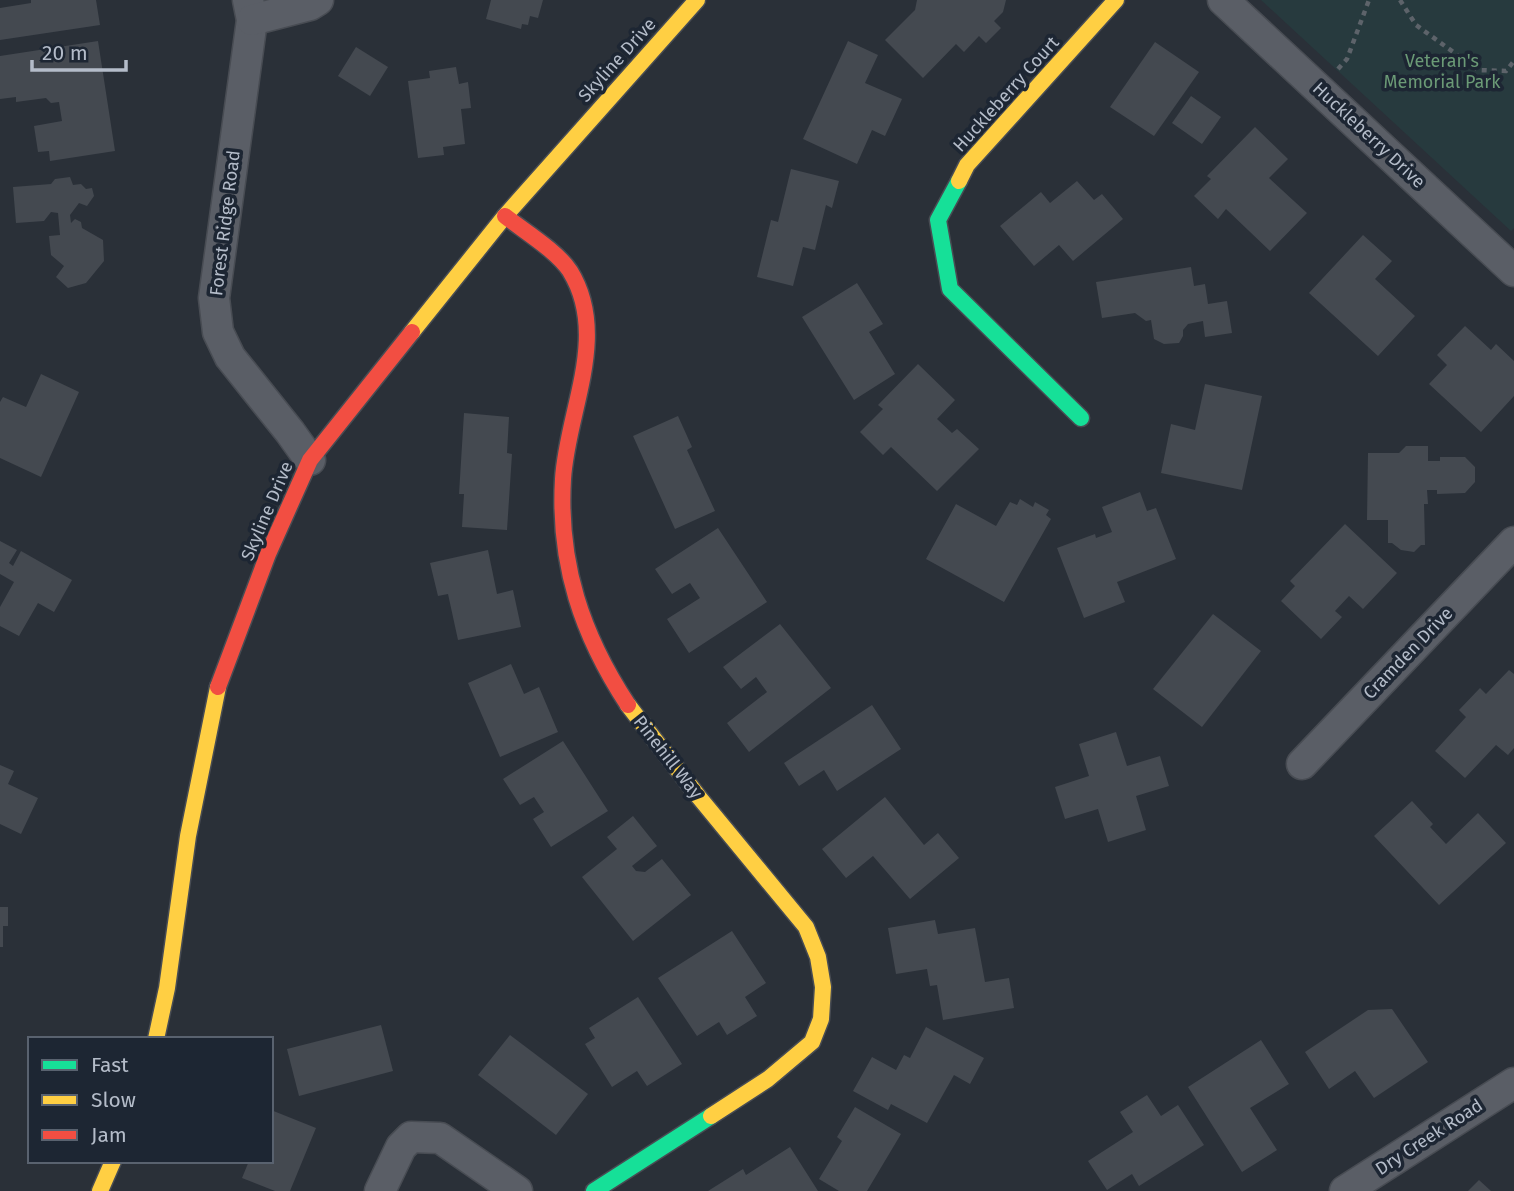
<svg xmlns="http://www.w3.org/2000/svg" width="1514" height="1191" viewBox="0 0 1514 1191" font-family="'Fira Sans',sans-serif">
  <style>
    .green { fill: #273a3e }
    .building { fill: #444950 }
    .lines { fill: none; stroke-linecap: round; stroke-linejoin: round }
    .street-casing { stroke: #484c53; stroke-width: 33 }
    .fast-casing { stroke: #484c53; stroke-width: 19 }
    .slow-casing { stroke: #484c53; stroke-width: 19 }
    .jam-casing { stroke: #484c53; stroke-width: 19 }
    .path { stroke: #5d636a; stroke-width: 4.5; stroke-dasharray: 5 5; stroke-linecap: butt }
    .street { stroke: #5a5e66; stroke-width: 30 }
    .fast { stroke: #16e098; stroke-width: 16 }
    .slow { stroke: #ffcf43; stroke-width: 16 }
    .jam { stroke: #f24e42; stroke-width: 16 }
    .labels { text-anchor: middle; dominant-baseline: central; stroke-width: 7; stroke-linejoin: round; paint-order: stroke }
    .street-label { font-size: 18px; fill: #b4bcc9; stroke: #1d2633 }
    .park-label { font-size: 18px; fill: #6b9a76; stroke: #1d2633 }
  </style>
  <rect width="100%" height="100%" fill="#2a3038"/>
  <polygon class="green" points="1261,0 1514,0 1514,228 1511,231"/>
  <g class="building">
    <polygon points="31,0 96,0 100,25 0,40 0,8 31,3"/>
    <polygon points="491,0 543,0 538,18 530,16 528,25 522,24 521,29 486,19"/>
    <polygon points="917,0 1006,0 1003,12 994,21 1001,28 986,43 979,36 964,52 956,44 923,78 885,40 915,10"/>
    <polygon points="98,41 115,151 50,161 49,151 38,152 34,126 62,121 59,102 51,103 46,98 16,102 16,97 0,99 0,56"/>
    <polygon points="848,41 878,55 865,83 902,99 885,136 872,130 857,164 803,139"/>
    <polygon points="1155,42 1199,72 1154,136 1110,107"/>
    <polygon points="356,47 388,67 370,96 338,76"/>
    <polygon points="456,67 459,84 468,82 471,108 461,109 465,144 443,147 444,155 418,158 408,81 430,78 429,71"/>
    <polygon points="1191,96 1221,117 1202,144 1172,123"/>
    <polygon points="1255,127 1288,159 1269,178 1307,213 1270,251 1226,209 1218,219 1194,196 1211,179 1207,176"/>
    <polygon points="791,169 839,181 832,208 826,205 815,250 803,247 793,286 757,277 771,220 778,222"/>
    <polygon points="70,177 73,185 81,184 86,189 92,188 94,196 87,206 79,203 70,215 71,223 75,219 81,222 82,228 103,240 104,261 86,283 68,288 56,277 64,266 51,255 49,236 60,235 58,213 51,212 44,221 16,223 13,187 51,184 55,179"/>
    <polygon points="1077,181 1094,200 1102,194 1123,219 1073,261 1059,245 1034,266 1000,226 1041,192 1050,203"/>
    <polygon points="1363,235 1392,261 1375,279 1415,316 1378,356 1309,293"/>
    <polygon points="1191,267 1194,286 1205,284 1208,304 1227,301 1232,333 1205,337 1203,321 1188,324 1183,330 1183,336 1179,343 1164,344 1154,339 1151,320 1146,321 1135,313 1102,318 1096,282"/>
    <polygon points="857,283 883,324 869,332 895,374 854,400 802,317"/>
    <polygon points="1465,326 1491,350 1496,344 1514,361 1514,396 1481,432 1429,384 1447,365 1437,355"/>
    <polygon points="918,364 955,400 937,419 952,433 957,429 979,449 937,491 891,447 883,455 860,432 883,409 878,405"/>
    <polygon points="41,374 79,392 41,477 0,458 0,402 3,397 26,407"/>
    <polygon points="1205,384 1262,396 1242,490 1161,473 1171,424 1195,430"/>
    <polygon points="464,413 509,417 507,453 512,454 507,530 462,527 464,494 459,494"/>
    <polygon points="678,416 692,447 687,450 715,511 675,529 633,436"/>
    <polygon points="1406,446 1428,446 1428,461 1440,461 1440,457 1465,457 1475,467 1475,482 1465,493 1437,494 1437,490 1427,490 1428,504 1424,504 1425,545 1421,545 1414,552 1401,550 1392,543 1388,543 1388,520 1367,520 1368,453 1399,453"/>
    <polygon points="1140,492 1147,511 1156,508 1176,559 1117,582 1125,602 1084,618 1057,548 1095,534 1096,538 1112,532 1102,507"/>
    <polygon points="1020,499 1033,507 1035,502 1049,510 1046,515 1051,519 1004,602 926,559 956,504 996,526 1010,502 1017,505"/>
    <polygon points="1345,524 1397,573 1363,609 1349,596 1335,611 1342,617 1321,639 1281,601 1295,586 1290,581"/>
    <polygon points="718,528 767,602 689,653 667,619 700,598 690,583 672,594 655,569"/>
    <polygon points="0,541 17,550 9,563 13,566 21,551 72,580 54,612 38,603 19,636 0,626 0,607 14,582 0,574"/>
    <polygon points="488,550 497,594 513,590 521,627 458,640 448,594 438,596 430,563"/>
    <polygon points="1213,614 1261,651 1202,727 1153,689"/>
    <polygon points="780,624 831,688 749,752 727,723 767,692 756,677 741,689 723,667"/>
    <polygon points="511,664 524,694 539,687 558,732 500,757 468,683"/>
    <polygon points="1509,670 1514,674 1514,748 1508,755 1496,745 1465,778 1435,751 1466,717 1459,710 1480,688 1486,694"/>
    <polygon points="872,705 901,749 837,791 824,770 799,786 784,763"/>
    <polygon points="1116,732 1127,766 1160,756 1169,786 1136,796 1146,830 1108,842 1098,809 1065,819 1055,787 1089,776 1079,744"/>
    <polygon points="563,741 608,811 551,847 533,819 544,812 534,797 520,805 503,779"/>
    <polygon points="0,765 14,771 8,784 38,798 21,834 0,824"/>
    <polygon points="885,797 924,845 938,833 959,858 910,899 873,856 846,878 822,849"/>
    <polygon points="1412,801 1433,824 1430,827 1446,844 1478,813 1506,843 1439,905 1374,836"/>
    <polygon points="633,816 657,846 632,866 636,871 645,872 662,859 691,895 633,941 582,877 617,849 607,837"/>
    <polygon points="0,907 8,907 8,926 3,926 3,947 0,947"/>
    <polygon points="935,920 938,934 975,928 985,982 1009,978 1014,1008 943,1020 937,985 930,986 927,969 896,974 888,928"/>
    <polygon points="732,931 766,983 745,997 757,1016 727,1035 719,1022 697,1036 658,978"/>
    <polygon points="638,997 682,1064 647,1086 637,1071 612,1087 585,1044 595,1038 589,1028"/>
    <polygon points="1392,1009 1428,1062 1374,1098 1355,1071 1329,1089 1305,1052 1368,1010"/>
    <polygon points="381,1025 393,1071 299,1096 287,1049"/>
    <polygon points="926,1027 984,1058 970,1084 954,1075 927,1123 891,1104 888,1110 853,1091 872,1057 896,1070 904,1055 910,1058"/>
    <polygon points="510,1035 588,1094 556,1135 478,1075"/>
    <polygon points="1261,1040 1289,1084 1250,1108 1277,1150 1242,1172 1188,1087"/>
    <polygon points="1147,1095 1161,1116 1178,1105 1204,1145 1139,1186 1132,1174 1107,1190 1088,1161 1133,1132 1120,1112"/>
    <polygon points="855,1107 901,1134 867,1191 839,1191 819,1179 842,1141 837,1137"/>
    <polygon points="271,1110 316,1128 290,1191 275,1191 242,1178 249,1161 271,1161"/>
    <polygon points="790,1147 818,1191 708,1191 743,1169 746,1175"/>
    <polygon points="1479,1180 1491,1191 1468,1191"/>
  </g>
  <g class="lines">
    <g class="street-casing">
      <g id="street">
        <polyline points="248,0 252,20 214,298 218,332 230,357 290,432 310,460"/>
        <polyline points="1223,0 1514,271"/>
        <polyline points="252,20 310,5 318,0"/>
        <polyline points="1302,764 1514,542"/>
        <polyline points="380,1191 401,1147 411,1137 440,1138 517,1191"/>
        <polyline points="1345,1191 1514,1083"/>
      </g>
    </g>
    <g class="fast-casing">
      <g id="fast">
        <polyline points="959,181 938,220 950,289 1081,418"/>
        <polyline points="594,1191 711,1116"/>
      </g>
    </g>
    <g class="slow-casing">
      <g id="slow">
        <polyline points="959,181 967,165 1116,0"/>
        <polyline points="412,332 505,216 697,0"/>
        <polyline points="628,705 698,796 806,927 818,957 823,987 821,1019 812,1042 768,1079 711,1116"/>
        <polyline points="156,1039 167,988 188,836 218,687"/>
        <polyline points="100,1191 113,1161"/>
      </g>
    </g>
    <g class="jam-casing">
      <g id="jam">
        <path d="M505,216C524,231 557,251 570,271C610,336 567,411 563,479C558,564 582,635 628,705"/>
        <polyline points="218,687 268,554 310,460 412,332"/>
      </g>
    </g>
    <g class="path">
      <polyline points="1400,0 1416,25 1478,70 1506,71 1514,61"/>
      <polyline points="1338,69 1347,59 1369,0"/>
    </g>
    <use href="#street" class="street"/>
    <use href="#fast" class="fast"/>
    <use href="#slow" class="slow"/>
    <use href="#jam" class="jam"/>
  </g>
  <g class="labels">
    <g class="street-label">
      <text transform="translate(617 60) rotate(-48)">Skyline Drive</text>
      <text transform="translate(1006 94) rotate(-48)">Huckleberry Court</text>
      <text transform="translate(1369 135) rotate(43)">Huckleberry Drive</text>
      <text transform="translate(225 223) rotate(-83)">Forest Ridge Road</text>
      <text transform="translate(267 511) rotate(-67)">Skyline Drive</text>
      <text transform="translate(1408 653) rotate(-46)">Cramden Drive</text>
      <text transform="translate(668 757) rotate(52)">Pinehill Way</text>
      <text transform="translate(1429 1137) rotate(-33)">Dry Creek Road</text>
    </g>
    <g class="park-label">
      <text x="1442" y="61">Veteran's<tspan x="1442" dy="21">Memorial Park</tspan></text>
    </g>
  </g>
  <rect x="28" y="1037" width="245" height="126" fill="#1d2633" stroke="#59626f" stroke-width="2"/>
  <rect x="42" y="1060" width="35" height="10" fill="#16e098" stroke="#59626f" stroke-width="2"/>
  <text x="91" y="1072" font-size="21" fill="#b4bcc9">Fast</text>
  <rect x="42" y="1095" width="35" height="10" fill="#ffcf43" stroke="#59626f" stroke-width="2"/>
  <text x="91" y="1107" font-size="21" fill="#b4bcc9">Slow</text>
  <rect x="42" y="1130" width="35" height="10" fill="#f24e42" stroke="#59626f" stroke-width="2"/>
  <text x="91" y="1142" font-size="21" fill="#b4bcc9">Jam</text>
  <path d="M32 60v10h94v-10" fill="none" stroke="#b4bcc9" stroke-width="3.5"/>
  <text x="42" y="60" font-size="21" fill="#b4bcc9" stroke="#1d2633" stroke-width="5" paint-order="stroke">20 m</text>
</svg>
